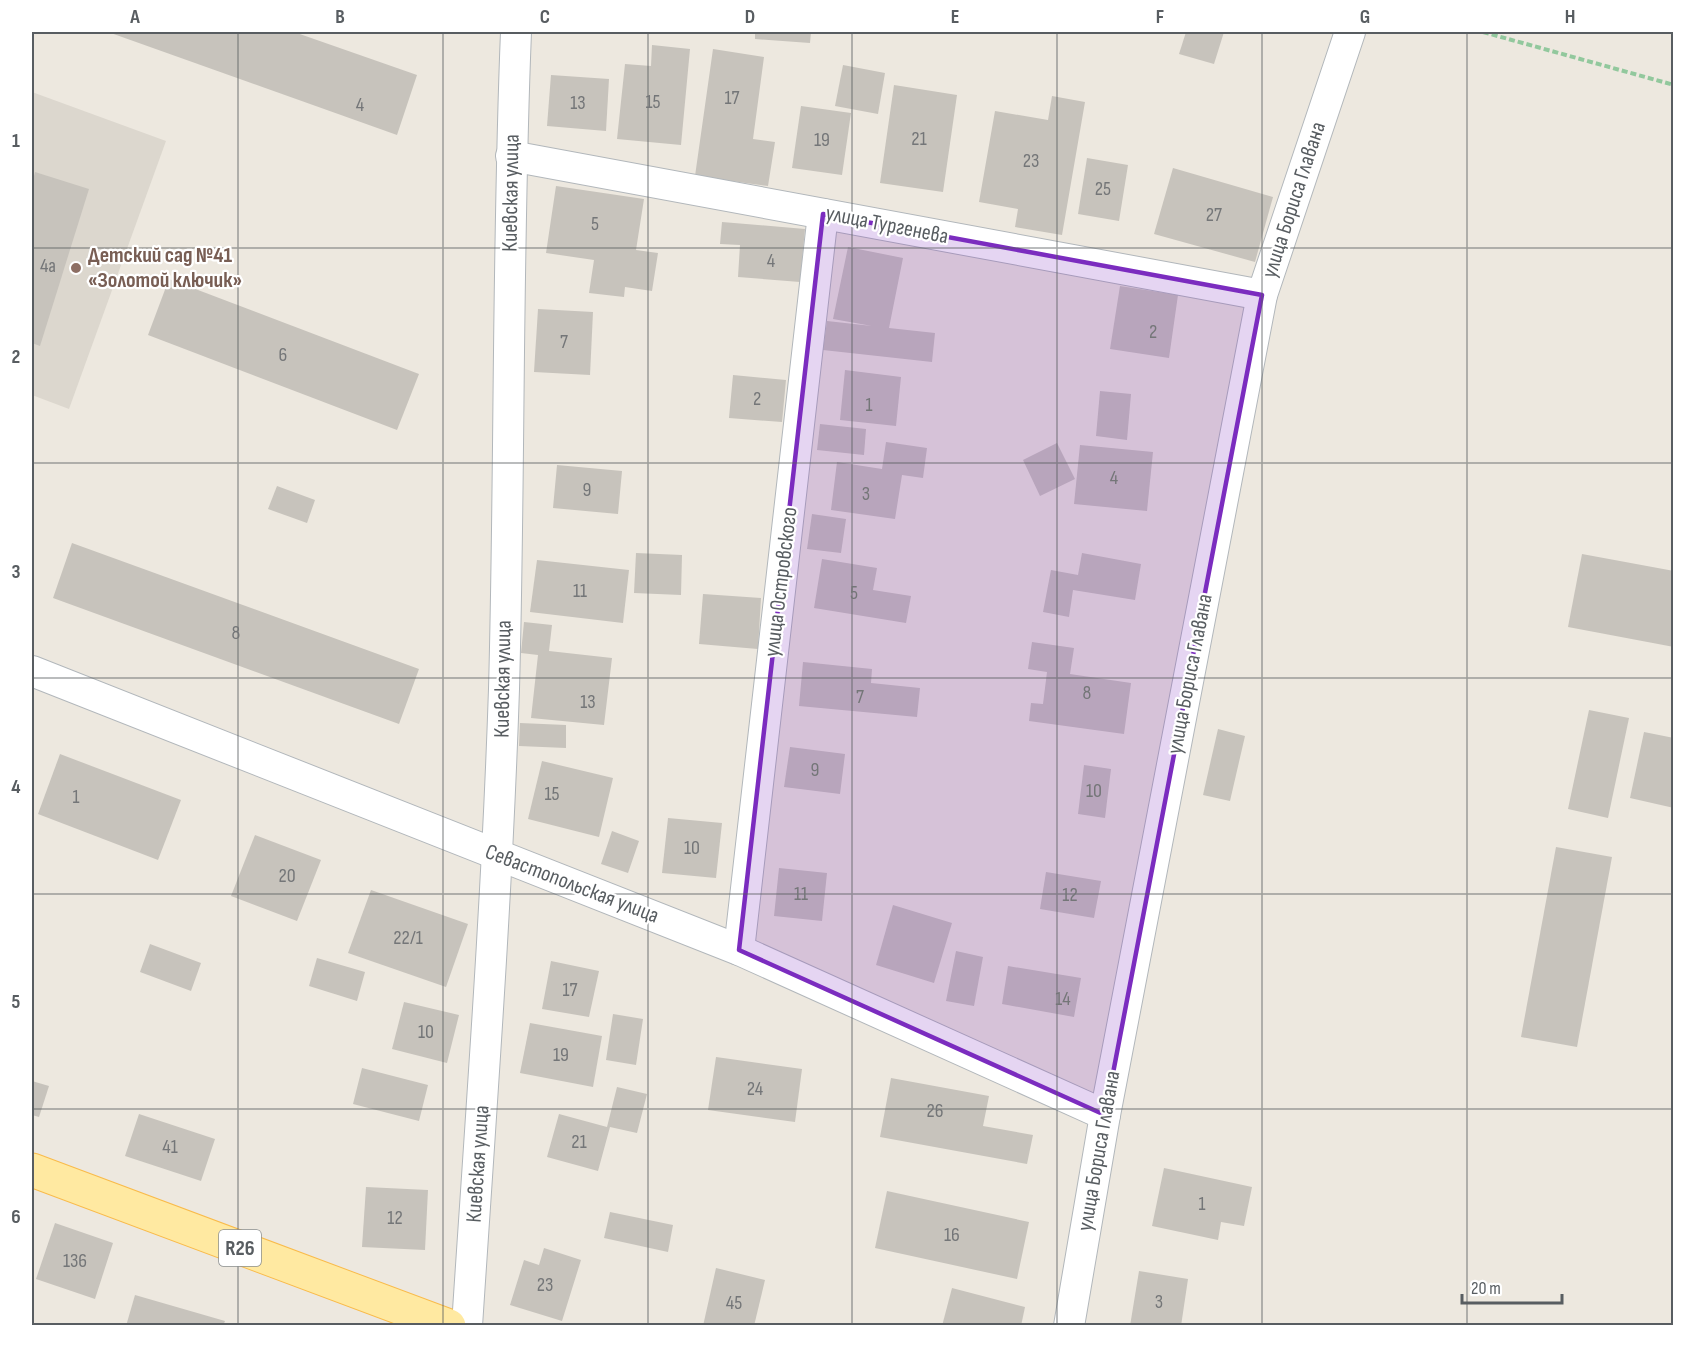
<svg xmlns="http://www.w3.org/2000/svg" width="1705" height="1357" viewBox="0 0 1705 1357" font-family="'Sofia Sans Condensed',sans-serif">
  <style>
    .education { fill: #dcd7ce }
    .building { fill: #c7c3bc }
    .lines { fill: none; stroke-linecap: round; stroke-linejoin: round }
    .minor-casing { stroke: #b2b7bb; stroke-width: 32 }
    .primary-casing { stroke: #f9bb4b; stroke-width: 35 }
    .path { stroke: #92c89d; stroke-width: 4; stroke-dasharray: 6 3; stroke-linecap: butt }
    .minor { stroke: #fff; stroke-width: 30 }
    .primary { stroke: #ffe9a1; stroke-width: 33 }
    .marked { fill: #7b2cbf; fill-opacity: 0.2; stroke: #7b2cbf; stroke-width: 4.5; stroke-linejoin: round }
    .grid { fill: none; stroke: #585d61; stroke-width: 1.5; stroke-opacity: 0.55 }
    .education-dot { fill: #8d6e63; stroke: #fff; stroke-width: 2 }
    .labels { text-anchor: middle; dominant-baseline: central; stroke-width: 4.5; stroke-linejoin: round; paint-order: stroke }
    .number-label { font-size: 20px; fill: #747678 }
    .shield { fill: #fff; stroke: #8a8e90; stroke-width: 1.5 }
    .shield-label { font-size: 21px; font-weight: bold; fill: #585d61 }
    .street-label { font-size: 22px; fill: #585d61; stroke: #fff }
    .education-label { font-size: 22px; font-weight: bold; fill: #785e54; stroke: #fff; text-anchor: start }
    .neatline { fill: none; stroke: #585d61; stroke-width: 2 }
    .grid-label { font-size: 20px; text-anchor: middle; font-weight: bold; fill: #585d61 }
  </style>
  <rect width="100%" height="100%" fill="#ede8df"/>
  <polygon class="education" points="32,92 166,141 69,409 32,395"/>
  <g class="building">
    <polygon points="108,32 294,32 417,75 397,135"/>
    <polygon points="755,32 811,32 810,43 755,39"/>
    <polygon points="1186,32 1224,32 1214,64 1179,54"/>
    <polygon points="652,45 690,49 681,145 617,139 625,64 651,66"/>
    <polygon points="713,49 764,57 753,139 775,142 768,186 695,176"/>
    <polygon points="843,65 885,73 878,114 835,106"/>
    <polygon points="551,75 609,79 606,131 547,126"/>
    <polygon points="894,85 957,95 943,192 880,183"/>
    <polygon points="1052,96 1085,102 1062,235 1015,227 1018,209 979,202 995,111 1048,120"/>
    <polygon points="801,106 851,113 842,175 792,168"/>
    <polygon points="1087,158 1128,165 1119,221 1078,214"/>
    <polygon points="1173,168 1273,197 1255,262 1154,234"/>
    <polygon points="35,172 89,189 40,346 32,343 32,184"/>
    <polygon points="556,186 644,199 636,250 658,253 652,291 625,287 624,297 589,293 594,260 546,253"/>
    <polygon points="722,222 805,229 800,282 738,277 740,245 720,244"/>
    <polygon points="848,247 903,258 889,328 935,333 932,362 823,350 827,321 872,326 833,319"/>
    <polygon points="169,279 419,374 397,430 148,335"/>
    <polygon points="1120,286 1178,295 1169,358 1110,349"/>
    <polygon points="538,309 593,312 590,375 534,372"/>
    <polygon points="845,370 901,377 896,426 840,420"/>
    <polygon points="733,375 786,380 782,422 729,418"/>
    <polygon points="1100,391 1131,394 1127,440 1096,436"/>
    <polygon points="820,424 866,429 864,455 817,450"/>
    <polygon points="886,442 927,448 923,478 902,475 895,519 831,510 837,462 882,469"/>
    <polygon points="1057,443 1075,479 1040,496 1023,460"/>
    <polygon points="1080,445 1153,452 1147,511 1074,504"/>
    <polygon points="557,465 622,471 618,514 553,508"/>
    <polygon points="277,486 315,500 307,523 268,509"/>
    <polygon points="812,514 846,519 841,553 807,549"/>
    <polygon points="72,543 419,669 399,724 53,598"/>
    <polygon points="636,553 682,555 681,595 634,593"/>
    <polygon points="1082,553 1141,564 1135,600 1073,590 1069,617 1043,612 1051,570 1078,575"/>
    <polygon points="1582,554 1674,571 1674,647 1568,627"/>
    <polygon points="822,559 877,568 873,590 911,596 906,623 814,608"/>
    <polygon points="537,560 629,570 623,623 530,612"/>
    <polygon points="703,594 761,598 758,649 699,644"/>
    <polygon points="524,622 552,625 549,651 612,658 604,725 531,718 538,655 521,653"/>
    <polygon points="1032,642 1074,648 1070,674 1131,683 1124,734 1029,721 1031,703 1043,704 1047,672 1028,669"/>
    <polygon points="803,662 872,669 871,683 920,688 917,717 799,706"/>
    <polygon points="1589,710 1629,718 1608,818 1568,809"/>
    <polygon points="520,723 566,725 566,748 519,746"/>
    <polygon points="1218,729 1245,736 1230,801 1203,795"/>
    <polygon points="1644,732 1674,738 1674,808 1630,798"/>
    <polygon points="790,747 845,754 840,794 784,787"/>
    <polygon points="60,754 181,800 158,860 38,814"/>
    <polygon points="542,761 613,778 599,837 528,819"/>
    <polygon points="1084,765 1111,769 1105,818 1078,814"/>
    <polygon points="668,818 722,823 716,878 662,873"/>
    <polygon points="612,831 639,841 628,873 601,864"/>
    <polygon points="255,835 321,860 297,921 231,896"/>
    <polygon points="1556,847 1612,857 1577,1047 1521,1037"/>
    <polygon points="779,868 827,873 822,921 774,916"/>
    <polygon points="1046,872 1101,881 1094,918 1040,909"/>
    <polygon points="371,890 468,924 446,987 348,953"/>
    <polygon points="893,905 952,923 934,983 876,965"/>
    <polygon points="150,944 201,963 191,991 140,972"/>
    <polygon points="956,951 983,957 974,1006 946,1001"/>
    <polygon points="317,958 365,972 357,1001 309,986"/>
    <polygon points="551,961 599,971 589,1017 542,1009"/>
    <polygon points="1008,966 1081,978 1074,1017 1002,1004"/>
    <polygon points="404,1002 459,1015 447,1063 392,1049"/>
    <polygon points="613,1014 643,1019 636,1065 606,1060"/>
    <polygon points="530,1023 602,1036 593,1087 520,1073"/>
    <polygon points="716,1057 802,1069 795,1122 708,1110"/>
    <polygon points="362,1068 428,1085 419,1121 353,1104"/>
    <polygon points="891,1078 989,1096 983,1126 1033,1135 1027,1164 880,1137"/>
    <polygon points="32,1081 49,1086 39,1117 32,1115"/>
    <polygon points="617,1087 647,1094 637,1133 610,1127 598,1171 547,1157 559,1114 607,1127"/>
    <polygon points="139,1114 215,1139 201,1181 125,1156"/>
    <polygon points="1164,1168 1252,1187 1244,1226 1221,1222 1218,1240 1152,1226"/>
    <polygon points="366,1187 428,1190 425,1250 362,1247"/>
    <polygon points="887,1191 1029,1222 1017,1279 875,1248"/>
    <polygon points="610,1212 673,1225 668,1252 604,1238"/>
    <polygon points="55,1223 113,1243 95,1299 36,1279"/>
    <polygon points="544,1248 581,1260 562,1321 510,1305 524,1260 539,1265"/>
    <polygon points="716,1268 765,1280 754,1326 703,1326"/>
    <polygon points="1139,1271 1188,1279 1181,1326 1130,1326"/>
    <polygon points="952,1288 1025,1307 1021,1326 942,1326"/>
    <polygon points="135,1295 225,1321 223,1326 126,1326"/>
  </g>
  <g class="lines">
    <g class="minor-casing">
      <g id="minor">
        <polyline points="511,156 1262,295"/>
        <polyline points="32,671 739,950 1105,1115"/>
        <polyline points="739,950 823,214"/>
        <path d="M467,1326C481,1113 497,901 504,689C510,470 507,250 516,32"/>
        <polyline points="1069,1326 1105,1115 1262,295 1350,32"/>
      </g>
    </g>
    <g class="primary-casing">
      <polyline id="primary" points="32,1170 449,1326"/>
    </g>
    <polyline class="path" points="1483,32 1674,85"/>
    <use href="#minor" class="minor"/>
    <use href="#primary" class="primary"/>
  </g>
  <path class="marked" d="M823,214L1262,295L1105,1115L739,950Z"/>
  <path class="grid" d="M238,32V1326M443,32V1326M648,32V1326M852,32V1326M1057,32V1326M1262,32V1326M1467,32V1326M32,248H1674M32,463H1674M32,678H1674M32,894H1674M32,1109H1674"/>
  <circle class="education-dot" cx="76" cy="268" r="6"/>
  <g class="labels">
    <g class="number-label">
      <text x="732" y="98">17</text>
      <text x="653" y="102">15</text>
      <text x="578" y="103">13</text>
      <text x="360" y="105">4</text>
      <text x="919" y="139">21</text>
      <text x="822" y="140">19</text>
      <text x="1031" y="161">23</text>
      <text x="1103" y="189">25</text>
      <text x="1214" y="215">27</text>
      <text x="595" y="224">5</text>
      <text x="771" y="261">4</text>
      <text x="48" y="266">4а</text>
      <text x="1153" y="332">2</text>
      <text x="564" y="342">7</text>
      <text x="283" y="355">6</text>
      <text x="757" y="399">2</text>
      <text x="869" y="405">1</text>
      <text x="1114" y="478">4</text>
      <text x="587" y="490">9</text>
      <text x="866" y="494">3</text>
      <text x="580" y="591">11</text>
      <text x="854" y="593">5</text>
      <text x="236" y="633">8</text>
      <text x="1087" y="693">8</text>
      <text x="860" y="697">7</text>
      <text x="588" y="702">13</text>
      <text x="815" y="770">9</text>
      <text x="1094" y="791">10</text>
      <text x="552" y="794">15</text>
      <text x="76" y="797">1</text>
      <text x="692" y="848">10</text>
      <text x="287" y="876">20</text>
      <text x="801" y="894">11</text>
      <text x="1070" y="895">12</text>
      <text x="408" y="938">22/1</text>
      <text x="570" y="990">17</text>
      <text x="1063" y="999">14</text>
      <text x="426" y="1032">10</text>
      <text x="561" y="1055">19</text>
      <text x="755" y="1089">24</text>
      <text x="935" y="1111">26</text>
      <text x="579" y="1142">21</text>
      <text x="170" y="1147">41</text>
      <text x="1202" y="1204">1</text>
      <text x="395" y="1218">12</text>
      <text x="952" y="1235">16</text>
      <text x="75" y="1261">136</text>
      <text x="545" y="1285">23</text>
      <text x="1159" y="1302">3</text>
      <text x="734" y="1303">45</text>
    </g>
    <rect class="shield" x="219" y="1230" width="42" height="36" rx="4.5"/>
    <g class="shield-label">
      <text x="240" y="1248">R26</text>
    </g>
    <g class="street-label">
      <text transform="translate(511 193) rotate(-89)">Киевская улица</text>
      <text transform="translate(1294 200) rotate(-72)">улица Бориса Главана</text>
      <text transform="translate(887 225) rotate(11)">улица Тургенева</text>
      <text transform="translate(781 582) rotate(-83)">улица Островского</text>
      <text transform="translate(1190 674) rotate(-79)">улица Бориса Главана</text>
      <text transform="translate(503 679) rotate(-89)">Киевская улица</text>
      <text transform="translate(572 884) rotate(21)">Севастопольская улица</text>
      <text transform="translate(1099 1151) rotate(-80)">улица Бориса Главана</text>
      <text transform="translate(478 1164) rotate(-86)">Киевская улица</text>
    </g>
    <g class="education-label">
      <text x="88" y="255">Детский сад №41<tspan x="88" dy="25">«Золотой ключик»</tspan></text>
    </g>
  </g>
  <rect width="1705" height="1357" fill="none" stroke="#ffffff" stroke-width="66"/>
  <path d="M1462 1294v9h100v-9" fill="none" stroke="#585d61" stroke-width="3"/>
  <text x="1471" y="1294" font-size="18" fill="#585d61" stroke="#ffffff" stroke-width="4.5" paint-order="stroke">20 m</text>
  <rect x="33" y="33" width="1639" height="1291" class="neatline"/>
  <g class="grid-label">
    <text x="135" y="23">A</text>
    <text x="340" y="23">B</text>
    <text x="545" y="23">C</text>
    <text x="750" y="23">D</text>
    <text x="955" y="23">E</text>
    <text x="1160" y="23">F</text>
    <text x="1365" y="23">G</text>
    <text x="1570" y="23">H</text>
    <text x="16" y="147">1</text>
    <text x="16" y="363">2</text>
    <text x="16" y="578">3</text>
    <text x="16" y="793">4</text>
    <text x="16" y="1008">5</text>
    <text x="16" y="1223">6</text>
  </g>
</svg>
